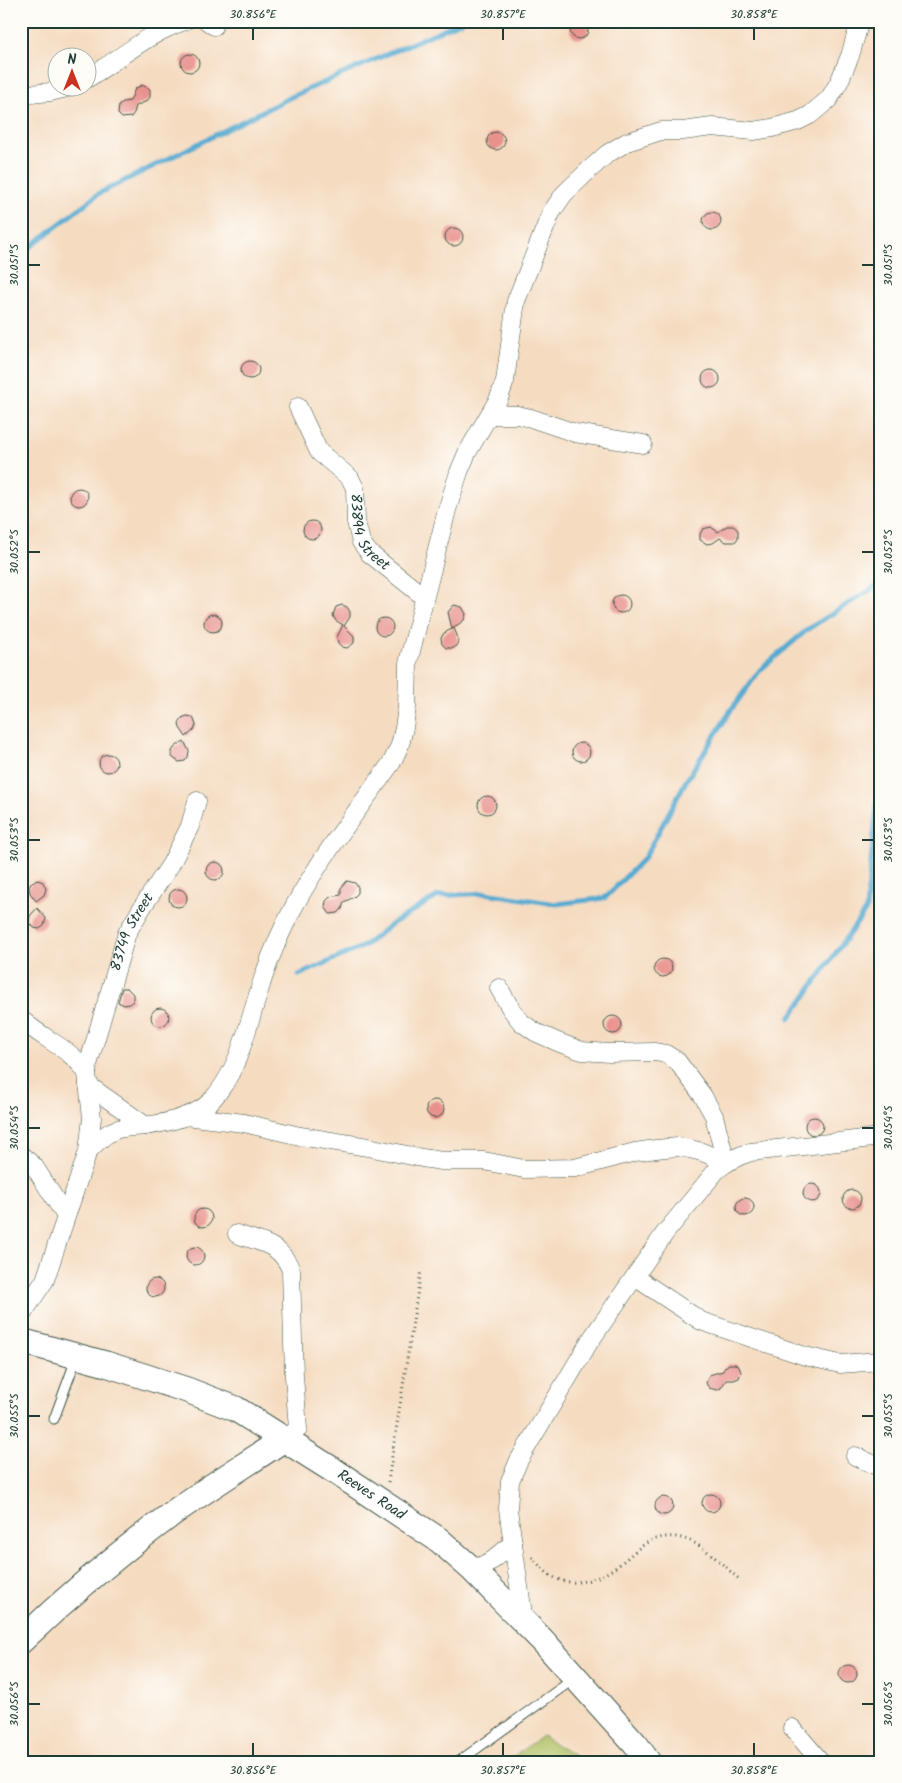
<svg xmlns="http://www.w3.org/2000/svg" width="902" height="1783" viewBox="0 0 902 1783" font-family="Kalam,sans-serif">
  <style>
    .green { fill: #afbf62; stroke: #677e4b }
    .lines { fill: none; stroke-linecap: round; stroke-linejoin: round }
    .stream { stroke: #55aad1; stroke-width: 5 }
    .building { fill: #e9918d }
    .lane-casing { stroke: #3f5549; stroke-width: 11 }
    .street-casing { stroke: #3f5549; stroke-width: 19 }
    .secondary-casing { stroke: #3f5549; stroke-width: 27 }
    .path { stroke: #3f5549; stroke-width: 3; stroke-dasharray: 1 4; stroke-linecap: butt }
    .lane { stroke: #fff; stroke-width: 9 }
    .street { stroke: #fff; stroke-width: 18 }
    .secondary { stroke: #fff; stroke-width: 25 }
    .ticks { fill: none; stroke: #1f3d34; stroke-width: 2 }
    .labels { text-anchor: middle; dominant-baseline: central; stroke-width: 5; stroke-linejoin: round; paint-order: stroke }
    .street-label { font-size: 15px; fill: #1f3d34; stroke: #fdfcf7 }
    .neatline { fill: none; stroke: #1f3d34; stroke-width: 2 }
    .ticks-label { font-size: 12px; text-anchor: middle; fill: #1f3d34 }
  </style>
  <rect width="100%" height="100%" fill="#fdfcf7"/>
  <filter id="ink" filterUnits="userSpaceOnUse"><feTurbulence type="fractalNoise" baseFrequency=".02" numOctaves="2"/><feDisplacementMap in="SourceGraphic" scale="10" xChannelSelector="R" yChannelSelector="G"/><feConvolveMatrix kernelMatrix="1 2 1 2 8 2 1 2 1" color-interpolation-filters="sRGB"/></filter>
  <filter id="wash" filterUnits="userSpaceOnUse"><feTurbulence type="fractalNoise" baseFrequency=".0096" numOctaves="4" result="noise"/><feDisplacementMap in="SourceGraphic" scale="20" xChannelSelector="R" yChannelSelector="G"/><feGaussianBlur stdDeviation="1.12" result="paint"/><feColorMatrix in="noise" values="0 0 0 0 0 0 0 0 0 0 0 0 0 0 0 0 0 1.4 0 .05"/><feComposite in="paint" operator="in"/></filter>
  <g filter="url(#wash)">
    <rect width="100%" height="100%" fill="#f5dcc1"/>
    <polygon class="green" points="542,1736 581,1760 583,1762 506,1762"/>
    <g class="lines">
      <g class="stream">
        <polyline points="21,254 98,194 291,97 462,21"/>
        <polyline points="299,975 364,946 393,923 438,896 485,893 556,904 605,898 645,857 686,781 731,710 760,670 808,629 881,583"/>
        <polyline points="790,1018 866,910 881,767"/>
      </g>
    </g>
    <g id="blocks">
      <g class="building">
        <circle cx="579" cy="30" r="9"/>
        <circle cx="190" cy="63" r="9"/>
        <polygon points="142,85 150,89 150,97 147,101 136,106 134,113 131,117 122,118 118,114 119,105 123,102 130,101 135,89"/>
        <circle cx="496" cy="141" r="9"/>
        <circle cx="712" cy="221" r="9"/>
        <circle cx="454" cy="237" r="9"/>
        <circle cx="250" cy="370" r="9"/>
        <circle cx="711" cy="379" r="9"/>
        <circle cx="79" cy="497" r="9"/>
        <circle cx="312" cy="530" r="9"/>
        <polygon points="727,526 733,526 738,530 738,538 735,542 726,542 720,538 713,543 707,544 700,540 700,534 703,529 711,527 718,532"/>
        <circle cx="621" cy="604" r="9"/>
        <polygon points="342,605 347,607 350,612 350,617 344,626 354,636 354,643 347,648 342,647 338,643 337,637 343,625 335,620 333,615 336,607"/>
        <polygon points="454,605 462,607 466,614 464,620 452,629 448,612"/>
        <circle cx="213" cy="623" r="9"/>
        <circle cx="384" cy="627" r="9"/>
        <polygon points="454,628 458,638 458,643 454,648 446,648 442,644 441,638 444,633"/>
        <polygon points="187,716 193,717 196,725 194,730 186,737 180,728 179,723 182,718"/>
        <polygon points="184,741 189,751 188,757 185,761 179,762 172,757 172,751 175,747"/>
        <circle cx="581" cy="752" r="9"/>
        <circle cx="108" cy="763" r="9"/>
        <circle cx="487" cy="805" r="9"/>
        <circle cx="215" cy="871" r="9"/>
        <polygon points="38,880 43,882 46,889 44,895 36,901 30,893 29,887 32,882"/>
        <polygon points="347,881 355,883 358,887 358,893 354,897 344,902 342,909 338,913 330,914 325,907 326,901 330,897 341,895 341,888"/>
        <circle cx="178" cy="898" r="9"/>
        <polygon points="37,908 46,918 44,926 39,929 34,928 29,921 30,916"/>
        <circle cx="663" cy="968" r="9"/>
        <polygon points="122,988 127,988 133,994 133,1001 129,1004 124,1005 118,1002"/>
        <circle cx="160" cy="1017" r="9"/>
        <circle cx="613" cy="1025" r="9"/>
        <circle cx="435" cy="1109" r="9"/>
        <circle cx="814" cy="1126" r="9"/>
        <circle cx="812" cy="1193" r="9"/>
        <circle cx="852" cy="1199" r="9"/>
        <circle cx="745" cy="1207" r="9"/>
        <circle cx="203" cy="1218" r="9"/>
        <circle cx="195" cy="1256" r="9"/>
        <circle cx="155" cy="1288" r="9"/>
        <polygon points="729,1364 735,1364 739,1367 741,1372 739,1378 734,1380 726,1380 721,1388 717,1390 709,1388 706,1383 709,1375 723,1371 725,1367"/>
        <circle cx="711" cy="1503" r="9"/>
        <circle cx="664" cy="1506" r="9"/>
        <circle cx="848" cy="1674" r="9"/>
      </g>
    </g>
  </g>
  <g filter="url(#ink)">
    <use href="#blocks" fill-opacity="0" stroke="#3f5549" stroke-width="1"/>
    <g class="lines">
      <g class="lane-casing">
        <g id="lane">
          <polyline points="54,1419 76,1359"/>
          <polyline points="458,1762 575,1678"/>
        </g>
      </g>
      <g class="street-casing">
        <g id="street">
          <polyline points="207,21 214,26"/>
          <path d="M88,78C120,59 148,33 185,21"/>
          <polyline points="21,95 50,92 67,88"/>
          <path id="s1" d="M298,407L319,452L350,478L355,488L356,522L361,542L369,553L424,597"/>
          <polyline points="490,415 517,415 531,418 575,433 643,444"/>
          <polyline points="499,988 511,1009 521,1022 535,1032 560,1043 582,1051 609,1053 655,1052 666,1054 677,1061 703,1096 714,1116 726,1162"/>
          <path d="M21,1019C42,1039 71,1048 87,1073"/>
          <polyline points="88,1085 146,1126"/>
          <polyline points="185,1116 244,1123 300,1136 368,1147 422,1158 442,1161 484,1161 524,1169 575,1168 635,1152 656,1149 678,1147 690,1149 702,1152 726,1162"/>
          <path d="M88,1151C96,1143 106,1132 118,1129C126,1127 136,1127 144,1126C167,1123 195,1117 211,1101C237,1073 245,1036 256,1001C264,973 274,946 287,920C315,864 356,813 392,762L400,745L404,728L407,707L408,663L447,510L459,472L467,453L499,398L505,381L516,301L551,213L564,194L588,171L607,154L627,142L661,131H683L712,127L753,131L772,128L798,121L810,115L829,99L839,82L850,56L860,21"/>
          <polyline points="21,1155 34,1166 65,1215"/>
          <path d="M237,1234C261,1243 280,1243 291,1270L294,1376L298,1429L284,1439"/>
          <polyline points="635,1277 701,1321 805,1356 840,1364 880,1361"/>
          <path id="s2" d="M21,1316L45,1280L88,1151L92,1118L87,1073L88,1065L127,933L143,906L171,864L190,826L197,801"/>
          <polyline points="855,1456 881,1468"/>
          <polyline points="473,1570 493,1560 513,1543"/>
          <path d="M524,1621L508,1509L510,1481L519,1460L590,1341L665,1233L716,1171C727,1161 737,1156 751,1152L881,1137"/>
          <polyline points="792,1728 821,1762"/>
        </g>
      </g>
      <g class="secondary-casing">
        <g id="secondary">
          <path id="s3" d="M21,1341L106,1364L187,1390L236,1409L336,1472L439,1540L473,1570L542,1640L636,1745L648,1762"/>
          <path d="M21,1641C69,1595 120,1552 173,1513C209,1487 247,1464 284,1439"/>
        </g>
      </g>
      <g class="path">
        <polyline points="388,1482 421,1270"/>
        <path d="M532,1557C536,1561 540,1567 545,1571C570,1593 603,1579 625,1560C641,1546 652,1535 676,1537C701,1540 721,1564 739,1579"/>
      </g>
      <use href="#lane" class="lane"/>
      <use href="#street" class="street"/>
      <use href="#secondary" class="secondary"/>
    </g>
  </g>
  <path class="ticks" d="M253,28V40M503,28V40M754,28V40M28,265H40M862,265H874M28,552H40M862,552H874M28,840H40M862,840H874M28,1128H40M862,1128H874M28,1416H40M862,1416H874M28,1704H40M862,1704H874M253,1743V1756M503,1743V1756M754,1743V1756"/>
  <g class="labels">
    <g class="street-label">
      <text stroke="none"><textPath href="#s1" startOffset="150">83894 Street</textPath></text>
      <text stroke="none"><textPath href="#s2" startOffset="406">83749 Street</textPath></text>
      <text stroke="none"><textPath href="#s3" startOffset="386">Reeves Road</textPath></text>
    </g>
  </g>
  <rect width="902" height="1783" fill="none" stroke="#fdfcf7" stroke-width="55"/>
  <g transform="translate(72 72)"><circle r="24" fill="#fdfcf7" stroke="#a4b0a9"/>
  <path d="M0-4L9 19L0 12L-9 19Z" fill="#c8321e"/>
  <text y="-8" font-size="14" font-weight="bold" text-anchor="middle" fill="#1f3d34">N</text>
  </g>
  <rect x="28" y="28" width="846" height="1728" class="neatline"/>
  <g class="ticks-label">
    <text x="253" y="18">30.856°E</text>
    <text x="503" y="18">30.857°E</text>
    <text x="754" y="18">30.858°E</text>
    <text transform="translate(14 265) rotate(-90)" y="4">30.051°S</text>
    <text transform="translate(888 265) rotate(-90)" y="4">30.051°S</text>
    <text transform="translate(14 552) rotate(-90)" y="4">30.052°S</text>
    <text transform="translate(888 552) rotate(-90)" y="4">30.052°S</text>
    <text transform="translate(14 840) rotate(-90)" y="4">30.053°S</text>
    <text transform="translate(888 840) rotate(-90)" y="4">30.053°S</text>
    <text transform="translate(14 1128) rotate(-90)" y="4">30.054°S</text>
    <text transform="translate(888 1128) rotate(-90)" y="4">30.054°S</text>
    <text transform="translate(14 1416) rotate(-90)" y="4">30.055°S</text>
    <text transform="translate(888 1416) rotate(-90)" y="4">30.055°S</text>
    <text transform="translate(14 1704) rotate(-90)" y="4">30.056°S</text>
    <text transform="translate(888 1704) rotate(-90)" y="4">30.056°S</text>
    <text x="253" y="1774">30.856°E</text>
    <text x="503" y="1774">30.857°E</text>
    <text x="754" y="1774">30.858°E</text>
  </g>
</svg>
